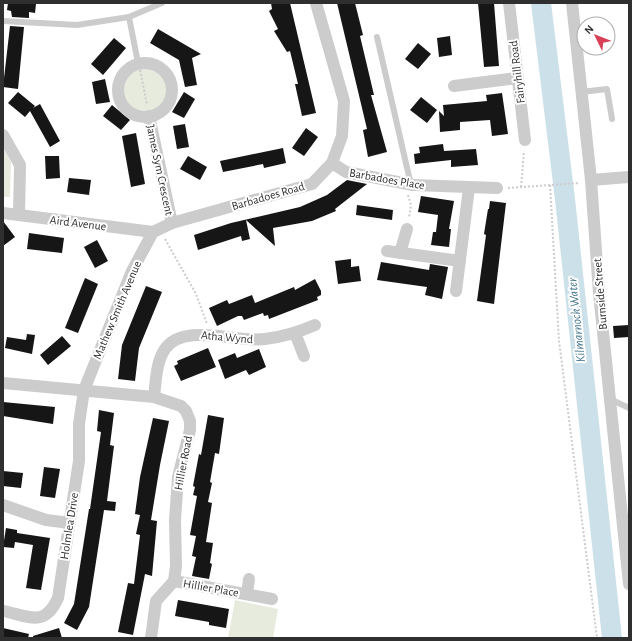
<svg xmlns="http://www.w3.org/2000/svg" width="632" height="641" viewBox="0 0 632 641" font-family="'Alegreya Sans',sans-serif">
  <style>
    .green { fill: #e6ebde }
    .lines { fill: none; stroke-linecap: round; stroke-linejoin: round }
    .river { stroke: #cce0e9; stroke-width: 20 }
    .building { fill: #161616 }
    .path { stroke: #ccc; stroke-width: 2; stroke-dasharray: 2 2; stroke-linecap: butt }
    .service { stroke: #ccc; stroke-width: 6 }
    .minor { stroke: #ccc; stroke-width: 12 }
    .labels { text-anchor: middle; dominant-baseline: central; stroke-width: 4; stroke-linejoin: round; paint-order: stroke }
    .street-label { font-size: 12px; fill: #2f2f2f; stroke: #fff }
    .water-label { font-size: 13px; font-style: italic; fill: #43748b; stroke: #fff }
  </style>
  <rect width="100%" height="100%" fill="#fff"/>
  <g class="green">
    <circle cx="145" cy="89" r="22"/>
    <polygon points="3,147 11,162 10,197 3,197"/>
    <polygon points="235,600 278,609 273,638 228,638"/>
  </g>
  <g class="lines">
    <polyline class="river" points="541,3 565,199 612,638"/>
  </g>
  <g class="building">
    <polygon points="8,3 36,4 35,13 29,12 29,18 12,17 11,11 7,10"/>
    <polygon points="271,3 290,3 316,113 302,116 295,84 298,84 290,51 287,52 274,31 278,29 269,11 272,9"/>
    <polygon points="337,3 355,3 363,35 360,36 374,95 371,95 387,152 368,157 363,130 367,129"/>
    <polygon points="478,3 494,3 499,66 484,67"/>
    <polygon points="10,26 24,27 18,89 3,87"/>
    <polygon points="158,29 201,54 192,58 197,85 185,87 179,60 150,43"/>
    <polygon points="450,36 452,55 439,57 437,38"/>
    <polygon points="114,38 126,48 103,75 91,64"/>
    <polygon points="418,43 431,54 418,69 405,59"/>
    <polygon points="105,79 110,102 96,104 92,82"/>
    <polygon points="18,92 35,106 33,108 40,104 60,141 50,147 30,111 25,117 8,103"/>
    <polygon points="184,92 195,99 184,118 172,112"/>
    <polygon points="502,93 508,134 492,136 490,120 460,122 460,130 440,132 439,111 444,116 443,105 487,101 486,95"/>
    <polygon points="421,97 437,110 427,123 410,110"/>
    <polygon points="112,105 130,120 121,130 103,116"/>
    <polygon points="185,124 189,147 177,149 173,126"/>
    <polygon points="306,128 318,137 304,156 292,148"/>
    <polygon points="136,133 145,184 131,187 122,136"/>
    <polygon points="443,144 444,151 476,149 478,165 451,167 451,160 415,164 414,154 420,153 419,147"/>
    <polygon points="283,148 286,163 264,168 263,164 223,172 220,161"/>
    <polygon points="45,156 59,156 60,178 46,179"/>
    <polygon points="188,156 207,167 200,180 180,169"/>
    <polygon points="69,178 91,180 89,195 67,192"/>
    <polygon points="347,180 367,184 335,209 336,211 312,221 273,228 275,246 246,220 250,239 242,241 241,236 198,250 194,235 231,223 300,207 327,195"/>
    <polygon points="421,196 454,201 449,229 451,229 449,247 431,245 433,232 436,232 438,215 418,212"/>
    <polygon points="490,201 506,203 494,304 477,301 486,235 484,234 488,209 489,209"/>
    <polygon points="357,205 393,210 392,220 356,215"/>
    <polygon points="3,221 15,237 3,246"/>
    <polygon points="29,233 64,238 62,253 27,249"/>
    <polygon points="97,240 108,261 95,268 84,247"/>
    <polygon points="351,259 351,267 359,266 361,281 338,284 335,261"/>
    <polygon points="381,262 429,270 430,264 448,267 442,299 425,295 427,287 377,280"/>
    <polygon points="85,278 98,284 78,333 65,328"/>
    <polygon points="315,279 321,291 321,295 317,297 318,300 269,319 268,315 264,316 263,313 244,320 242,316 238,316 217,326 209,308 227,300 229,304 252,295 255,303 294,287 295,290"/>
    <polygon points="146,286 162,292 139,348 135,381 118,379 122,345"/>
    <polygon points="629,325 629,337 614,338 613,326"/>
    <polygon points="27,334 35,335 32,354 5,348 7,337 26,340"/>
    <polygon points="62,336 71,346 48,365 40,355"/>
    <polygon points="208,348 216,367 181,381 174,366 178,364 177,361"/>
    <polygon points="259,349 266,367 249,375 246,370 225,379 218,360 235,353 237,358"/>
    <polygon points="3,402 55,407 53,424 3,416"/>
    <polygon points="99,410 114,413 110,445 114,446 107,501 116,502 115,511 104,510 89,607 77,630 64,623 74,604 89,509 90,509 101,432 97,431"/>
    <polygon points="208,415 224,418 219,454 215,453 210,482 212,483 208,502 212,503 206,542 213,543 210,563 212,564 209,579 192,576 196,557 192,556 196,536 190,535 197,496 193,495 195,487 193,486 199,454 201,455"/>
    <polygon points="153,418 169,421 160,465 151,520 157,521 152,576 145,574 133,635 118,632 128,583 134,584 140,535 136,534 140,515 135,514 140,477"/>
    <polygon points="44,467 60,469 55,498 40,496"/>
    <polygon points="3,471 23,473 21,488 3,486"/>
    <polygon points="6,528 17,530 17,533 50,538 41,590 26,588 33,545 15,542 14,548 3,547"/>
    <polygon points="178,600 229,609 226,628 209,625 209,622 175,616"/>
    <polygon points="3,628 29,634 28,638 3,638"/>
    <polygon points="59,628 62,638 33,638 33,636"/>
  </g>
  <g class="lines">
    <g class="path">
      <polyline points="140,70 147,105"/>
      <polyline points="550,185 559,341 597,638"/>
      <polyline points="521,187 524,151"/>
      <polyline points="508,188 580,183"/>
      <polyline points="408,195 411,205 409,218"/>
      <polyline points="165,239 196,294 207,324"/>
    </g>
    <g class="service">
      <polyline points="129,17 138,63"/>
      <polyline points="3,21 77,25 129,17 162,3"/>
      <polyline points="377,37 411,185"/>
      <polyline points="581,92 607,89 612,119"/>
      <polyline points="610,399 629,408"/>
    </g>
    <g class="minor">
      <polyline points="509,3 525,140"/>
      <polyline points="572,3 591,180 599,293 629,584"/>
      <circle cx="145" cy="90" r="27"/>
      <polyline points="454,86 517,78"/>
      <polyline points="149,116 172,223"/>
      <polyline points="3,135 20,165 19,215"/>
      <polyline points="332,163 346,172 413,185 497,188"/>
      <polyline points="591,180 629,177"/>
      <polyline points="3,213 153,232"/>
      <polyline points="153,232 172,223 312,184 332,163 342,136 344,101 316,3"/>
      <polyline points="387,251 460,261"/>
      <polyline points="400,253 407,229"/>
      <polyline points="456,291 469,188"/>
      <polyline points="295,333 304,356"/>
      <polyline points="3,383 154,397 181,406 186,411 190,421 190,430 178,477 175,520 176,566 174,581 156,601 151,638"/>
      <path d="M154,397C156,381 156,362 165,349C184,322 236,343 265,339C282,337 299,332 315,325"/>
      <polyline points="3,505 46,520 70,523"/>
      <polyline points="174,581 272,599"/>
      <polyline points="247,594 249,579"/>
      <path d="M4,611C30,617 45,627 58,598L79,461V424L84,390L132,271L153,232"/>
    </g>
  </g>
  <g class="labels">
    <g class="street-label">
      <text transform="translate(517 72) rotate(-97)">Fairyhill Road</text>
      <text transform="translate(160 170) rotate(78)">James Sym Crescent</text>
      <text transform="translate(387 179) rotate(10)">Barbadoes Place</text>
      <text transform="translate(268 196) rotate(-16)">Barbadoes Road</text>
      <text transform="translate(78 223) rotate(7)">Aird Avenue</text>
      <text transform="translate(600 294) rotate(-95)">Burnside Street</text>
      <text transform="translate(117 310) rotate(-67)">Mathew Smith Avenue</text>
      <text transform="translate(227 337) rotate(5)">Atha Wynd</text>
      <text transform="translate(183 463) rotate(-79)">Hillier Road</text>
      <text transform="translate(69 526) rotate(-81)">Holmlea Drive</text>
      <text transform="translate(211 588) rotate(10)">Hillier Place</text>
    </g>
    <g class="water-label">
      <text transform="translate(577 320) rotate(-96)">Kilmarnock Water</text>
    </g>
  </g>
  <rect width="632" height="641" fill="none" stroke="#2f2f2f" stroke-width="8"/>
  <g transform="translate(596 36) rotate(313)"><circle r="19" fill="#ffffff" stroke="#acacac"/>
  <path d="M0-3L7 15L0 10L-7 15Z" fill="#d74056"/>
  <text y="-6" font-size="11" font-weight="bold" text-anchor="middle" fill="#2f2f2f">N</text>
  </g>
</svg>
